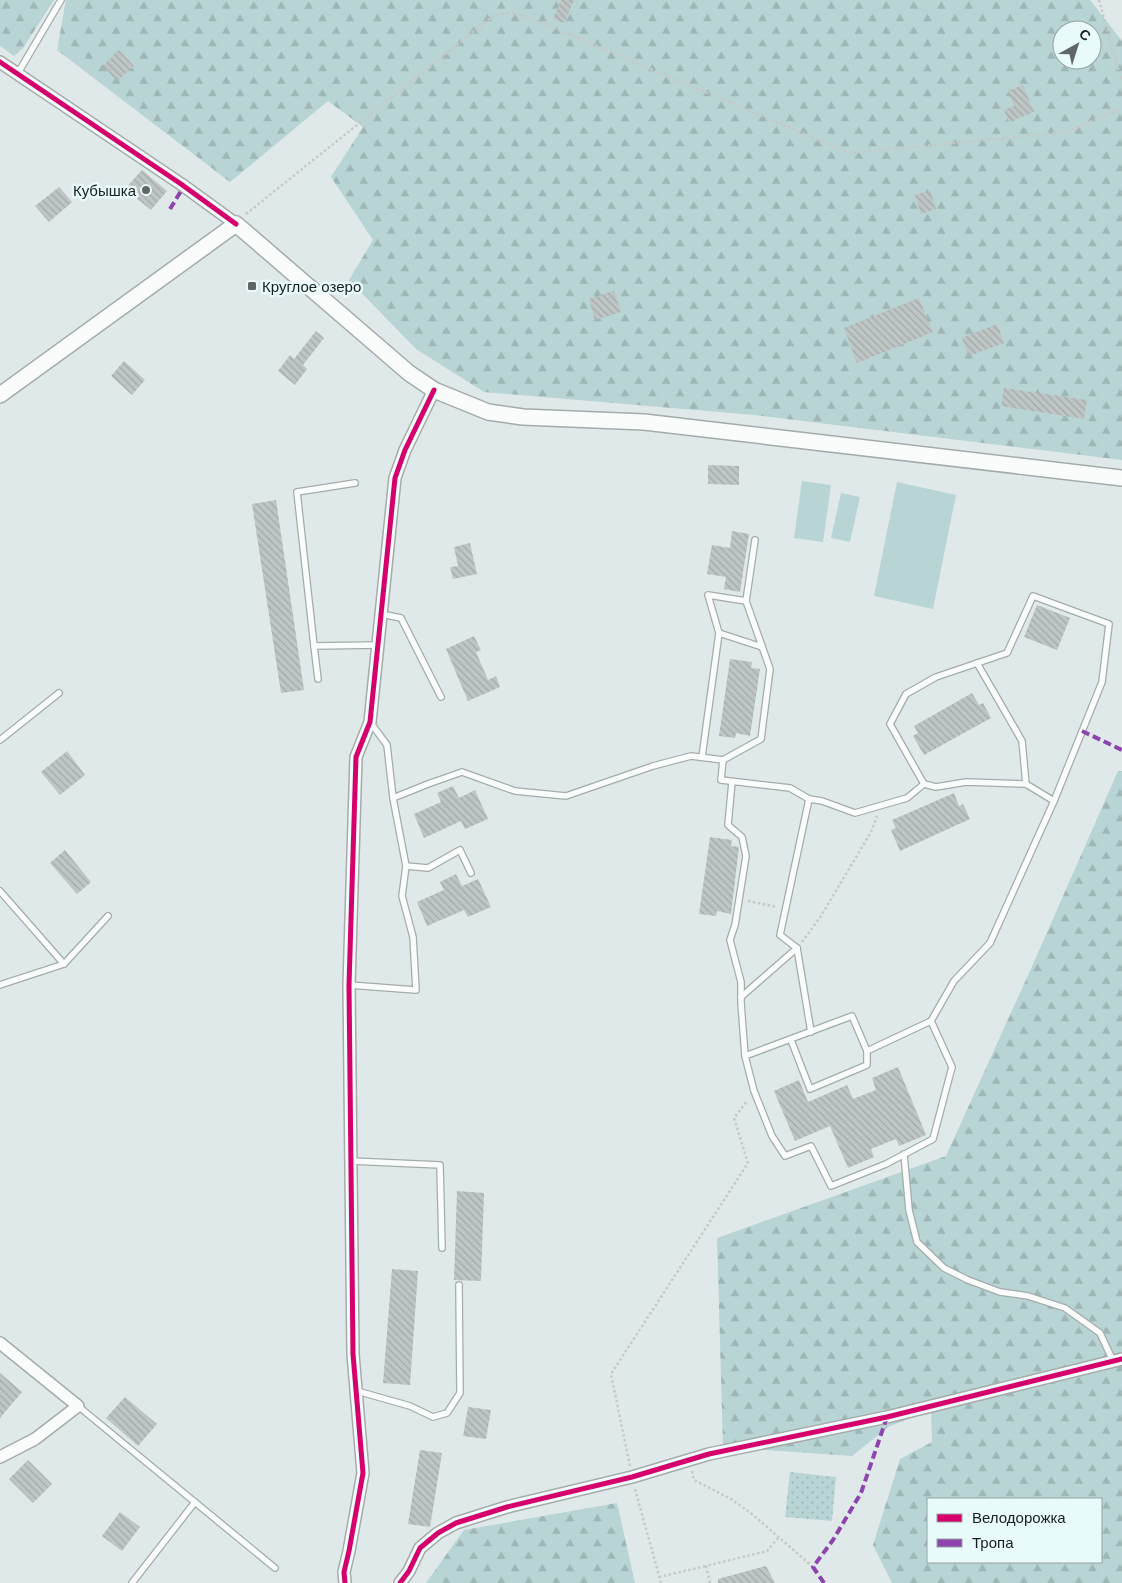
<svg xmlns="http://www.w3.org/2000/svg" width="1122" height="1583" viewBox="0 0 1122 1583" font-family="Helvetica,sans-serif">
  <style>
    .forest { fill: url(#forest-firs); fill-rule: evenodd }
    .park { fill: url(#park-dots) }
    .pitch { fill: #b8d4d4 }
    .building { fill: url(#building-back-hatch) }
    .lines { fill: none; stroke-linecap: round; stroke-linejoin: round }
    .service-casing { stroke: #a4abab; stroke-width: 8 }
    .minor-casing { stroke: #a4abab; stroke-width: 14 }
    .secondary-casing { stroke: #a4abab; stroke-width: 18 }
    .path { stroke: #c7c9c9; stroke-width: 2.5; stroke-dasharray: 2.5 2.5; stroke-linecap: butt }
    .service { stroke: #fafcfc; stroke-width: 5.5 }
    .minor { stroke: #fafcfc; stroke-width: 11 }
    .secondary { stroke: #fafcfc; stroke-width: 15 }
    .quiet { stroke: #8e44ad; stroke-width: 4; stroke-dasharray: 8 4; stroke-linecap: butt }
    .cycleway-casing { stroke: #e9fafb; stroke-width: 8 }
    .cycleway { stroke: #d6006c; stroke-width: 5 }
    .poi-dot { fill: #5f6666; stroke: #e9fafb; stroke-width: 2 }
    .labels { text-anchor: middle; dominant-baseline: central; stroke-width: 5; stroke-linejoin: round; paint-order: stroke }
    .poi-label { font-size: 15px; fill: #191f1f; stroke: #e9fafb; text-anchor: end }
  </style>
  <defs>
    <pattern id="forest-firs" width="22" height="20" patternUnits="userSpaceOnUse" patternTransform="scale(1.25)"><rect width="22" height="20" fill="#b8d4d4"/><path d="M5 1l3.5 6h-7zM16 11l3.5 6h-7z" fill="#9eb6b6"/></pattern>
    <pattern id="park-dots" width="8" height="8" patternUnits="userSpaceOnUse" patternTransform="scale(1.25)"><rect width="8" height="8" fill="#b8d4d4"/><path d="M2 2h.1M6 6h.1" fill="none" stroke="#9eb6b6" stroke-width="1.8" stroke-linecap="round"/></pattern>
    <pattern id="building-back-hatch" width="6" height="6" patternUnits="userSpaceOnUse" patternTransform="scale(1.25)"><rect width="6" height="6" fill="#bec5c5"/><path d="M-1 5l2 2M0 0l6 6M5-1l2 2" fill="none" stroke="#a3a9a9"/></pattern>
  </defs>
  <rect width="100%" height="100%" fill="#e0e9e9"/>
  <g class="forest">
    <polygon points="0,0 54,0 23,48 14,56 0,46"/>
    <path d="M66,0H1090L1122,41V460L754,415L484,392L416,349L349,280L373,240L331,177L363,127L328,101L230,182L57,50ZM1062,30H1092V60H1062Z"/>
    <path d="M1118,771H1122V1583H892L873,1545L900,1459L932,1442L931,1410L888,1427L852,1456L723,1447L717,1238L946,1156L1034,962ZM928,1499H1101V1562H928Z"/>
    <polygon points="617,1503 635,1583 426,1583 464,1530"/>
  </g>
  <polygon class="park" points="790,1472 836,1477 832,1521 785,1517"/>
  <g class="pitch">
    <polygon points="802,481 831,485 823,542 794,538"/>
    <polygon points="897,482 956,495 933,609 874,596"/>
    <polygon points="841,493 860,497 850,542 831,538"/>
  </g>
  <g class="building">
    <polygon points="561,0 574,0 564,23 553,19"/>
    <polygon points="119,50 134,66 117,81 103,66"/>
    <polygon points="1023,85 1034,112 1009,122 1004,110 1014,106 1008,91"/>
    <polygon points="142,170 167,191 151,210 125,189"/>
    <polygon points="59,187 72,202 49,222 35,206"/>
    <polygon points="930,190 936,209 921,214 915,195"/>
    <polygon points="614,291 621,312 595,320 589,299"/>
    <polygon points="919,298 933,332 857,363 844,328"/>
    <polygon points="997,324 1004,343 969,356 962,338"/>
    <polygon points="316,331 324,338 303,365 307,369 295,385 278,371 290,355 294,359"/>
    <polygon points="124,361 145,380 132,395 111,376"/>
    <polygon points="1004,388 1087,400 1084,419 1001,406"/>
    <polygon points="708,465 739,466 739,485 708,484"/>
    <polygon points="276,500 304,690 281,693 252,504"/>
    <polygon points="732,531 749,534 740,592 724,589 726,577 707,574 712,545 730,548"/>
    <polygon points="470,543 477,574 453,579 450,567 458,566 454,547"/>
    <polygon points="1037,605 1070,618 1057,650 1024,637"/>
    <polygon points="474,636 481,650 476,652 488,680 496,676 500,687 468,701 446,649"/>
    <polygon points="730,659 752,662 751,668 760,669 750,736 736,733 735,738 719,736"/>
    <polygon points="972,693 979,705 983,703 991,718 924,755 913,736 918,733 914,726"/>
    <polygon points="67,751 85,775 60,795 41,772"/>
    <polygon points="453,786 459,798 475,790 488,819 465,829 461,821 424,838 414,814 441,802 437,793"/>
    <polygon points="954,793 959,806 963,804 970,819 900,851 891,830 896,828 892,820"/>
    <polygon points="710,837 732,840 731,846 739,847 731,914 717,911 716,916 699,914"/>
    <polygon points="65,850 91,882 77,894 50,863"/>
    <polygon points="456,874 462,886 478,879 491,907 468,917 464,910 427,926 417,902 444,890 440,882"/>
    <polygon points="898,1067 926,1135 899,1146 896,1139 871,1149 874,1157 848,1168 830,1126 795,1141 774,1091 799,1080 808,1102 847,1085 853,1099 876,1090 872,1078"/>
    <polygon points="457,1191 484,1193 481,1281 454,1280"/>
    <polygon points="392,1269 418,1271 410,1385 383,1383"/>
    <polygon points="0,1373 22,1392 0,1418"/>
    <polygon points="125,1397 157,1424 138,1446 106,1418"/>
    <polygon points="468,1407 491,1410 486,1439 463,1436"/>
    <polygon points="420,1450 442,1453 430,1527 408,1524"/>
    <polygon points="28,1460 52,1484 33,1503 9,1479"/>
    <polygon points="120,1512 140,1527 122,1551 102,1536"/>
    <polygon points="766,1566 775,1583 718,1583 718,1579"/>
  </g>
  <g class="lines">
    <g class="service-casing">
      <g id="service">
        <polyline points="18,73 61,0"/>
        <polyline points="355,483 297,492 314,646 378,645"/>
        <polyline points="381,614 401,618 441,697"/>
        <polyline points="719,633 762,647"/>
        <polyline points="314,646 318,679"/>
        <polyline points="977,663 1022,741 1026,784"/>
        <polyline points="370,722 387,745 393,798 428,784 462,772 515,791 566,796 653,766 691,756 723,760 721,780 790,788 809,799 822,801 855,813 907,798 924,784 890,724 906,694 936,677 1007,653 1033,596 1109,624 1102,682 1054,801 990,943 954,981 931,1021"/>
        <polyline points="0,740 59,693"/>
        <polyline points="702,757 719,633 708,595 746,601 755,540"/>
        <polyline points="723,760 761,739 770,669 746,601"/>
        <polyline points="732,782 728,825 742,837 746,856 735,925 730,940 741,982 741,1003 745,1056 754,1091 772,1136 785,1156 811,1146 831,1186 886,1164 933,1139 952,1067 931,1021 867,1051 852,1016 745,1056"/>
        <polyline points="924,784 936,787 966,782 1026,784 1054,801"/>
        <polyline points="809,799 780,935 797,948 811,1032"/>
        <polyline points="406,866 428,868 460,850 471,873"/>
        <polyline points="0,891 64,964"/>
        <polyline points="0,985 64,964 108,916"/>
        <polyline points="349,985 416,990 413,937 402,896 406,866 393,798"/>
        <polyline points="741,997 797,948"/>
        <polyline points="791,1040 810,1089 867,1065 867,1051"/>
        <polyline points="904,1154 909,1210 917,1242 944,1268 968,1280 1000,1292 1028,1296 1065,1308 1100,1333 1113,1361"/>
        <polyline points="351,1161 440,1165 442,1248"/>
        <polyline points="357,1391 410,1406 433,1417 447,1413 460,1393 459,1285"/>
        <polyline points="78,1406 275,1568"/>
        <polyline points="132,1583 195,1502"/>
      </g>
    </g>
    <g class="minor-casing">
      <g id="minor">
        <polyline points="0,62 181,184 236,224"/>
        <polyline points="0,1343 78,1406 35,1439 0,1457"/>
        <polyline points="345,1583 344,1572 349,1551 363,1473 353,1354 349,985 356,757 370,722 395,478 405,450 434,390"/>
        <polyline points="400,1583 409,1571 420,1548 438,1533 456,1523 507,1507 632,1477 709,1454 887,1417 1122,1359"/>
      </g>
    </g>
    <g class="secondary-casing">
      <polyline id="secondary" points="0,395 236,224 409,373 434,390 488,412 523,417 644,422 1122,478"/>
    </g>
    <g class="path">
      <polyline points="1099,0 1122,82"/>
      <path d="M246,214L493,16C508,11 518,14 533,19L849,153L1067,132L1122,108"/>
      <polyline points="748,901 777,907"/>
      <polyline points="802,942 821,916 871,832 877,816"/>
      <polyline points="630,1466 611,1374 748,1163 734,1118 747,1101"/>
      <polyline points="692,1471 694,1480 731,1499 752,1514 813,1567"/>
      <polyline points="635,1489 661,1583"/>
      <polyline points="659,1577 706,1566"/>
      <polyline points="710,1583 706,1566 767,1551 778,1538"/>
    </g>
    <use href="#service" class="service"/>
    <use href="#minor" class="minor"/>
    <use href="#secondary" class="secondary"/>
    <g class="quiet">
      <polyline points="170,209 184,186"/>
      <polyline points="1082,731 1122,750"/>
      <polyline points="824,1583 813,1567 833,1540 861,1493 887,1417"/>
    </g>
    <g class="cycleway-casing">
      <g id="cycleway">
        <polyline points="0,62 181,184 236,224"/>
        <polyline points="345,1583 344,1572 349,1551 363,1473 353,1354 349,985 356,757 370,722 395,478 405,450 434,390"/>
        <polyline points="400,1583 409,1571 420,1548 438,1533 456,1523 507,1507 632,1477 709,1454 887,1417 1122,1359"/>
      </g>
    </g>
    <use href="#cycleway" class="cycleway"/>
  </g>
  <g class="poi-dot">
    <circle cx="146" cy="190" r="5"/>
    <rect x="247" y="281" width="10" height="10" rx="2.5"/>
  </g>
  <g class="labels">
    <g class="poi-label">
      <text x="136" y="190">Кубышка</text>
      <text x="262" y="286" text-anchor="start">Круглое озеро</text>
    </g>
  </g>
  <rect x="927" y="1498" width="175" height="65" fill="#e9fafb" stroke="#96a2a3"/>
  <rect x="937" y="1514" width="25" height="8" fill="#d6006c" stroke="#96a2a3"/>
  <text x="972" y="1523" font-size="15" fill="#191f1f">Велодорожка</text>
  <rect x="937" y="1539" width="25" height="8" fill="#8e44ad" stroke="#96a2a3"/>
  <text x="972" y="1548" font-size="15" fill="#191f1f">Тропа</text>
  <g transform="translate(1077 45) rotate(39)"><circle r="24" fill="#e9fafb" stroke="#96a2a3"/>
  <path d="M0-4L9 19L0 12L-9 19Z" fill="#5f6666"/>
  <text y="-8" font-size="14" font-weight="bold" text-anchor="middle" fill="#191f1f">С</text>
  </g>
</svg>
